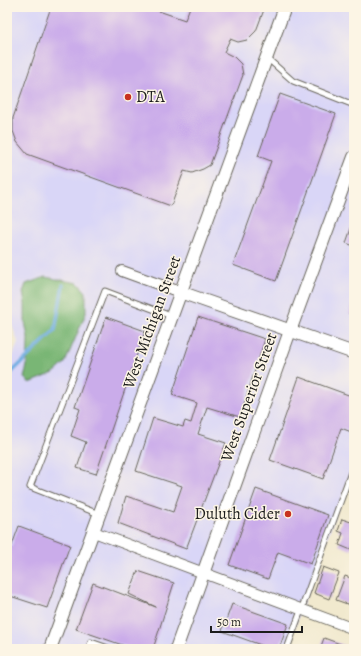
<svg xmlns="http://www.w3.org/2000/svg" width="361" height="656" viewBox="0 0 361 656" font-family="Alegreya,serif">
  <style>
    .built { fill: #d9d6f7 }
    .forest { fill: #79b675; stroke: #4a6948 }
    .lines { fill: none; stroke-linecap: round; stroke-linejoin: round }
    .stream { stroke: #6faee2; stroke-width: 3.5 }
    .building { fill: #caacea }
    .service-casing { stroke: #67645a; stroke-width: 7 }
    .minor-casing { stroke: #67645a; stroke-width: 12 }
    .tertiary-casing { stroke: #67645a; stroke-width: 14 }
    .service { stroke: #fff; stroke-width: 5 }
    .minor { stroke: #fff; stroke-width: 10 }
    .tertiary { stroke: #fff; stroke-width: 12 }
    .poi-dot { fill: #c8321e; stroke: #fcf5e5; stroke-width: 1.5 }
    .labels { text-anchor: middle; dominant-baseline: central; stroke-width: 3; stroke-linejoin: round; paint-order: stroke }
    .poi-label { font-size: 16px; fill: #1c1c1c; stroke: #fcf5e5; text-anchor: start }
    .street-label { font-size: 16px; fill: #1c1c1c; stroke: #fcf5e5 }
  </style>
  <rect width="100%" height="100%" fill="#fcf5e5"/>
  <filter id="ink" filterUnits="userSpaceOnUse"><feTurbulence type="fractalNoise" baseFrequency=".025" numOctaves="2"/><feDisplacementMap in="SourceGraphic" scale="8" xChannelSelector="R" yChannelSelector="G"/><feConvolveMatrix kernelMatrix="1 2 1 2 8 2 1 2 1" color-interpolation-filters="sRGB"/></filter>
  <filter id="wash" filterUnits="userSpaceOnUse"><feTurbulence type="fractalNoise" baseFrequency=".012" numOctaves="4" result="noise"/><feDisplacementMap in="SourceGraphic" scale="16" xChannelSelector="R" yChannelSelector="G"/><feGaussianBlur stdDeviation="0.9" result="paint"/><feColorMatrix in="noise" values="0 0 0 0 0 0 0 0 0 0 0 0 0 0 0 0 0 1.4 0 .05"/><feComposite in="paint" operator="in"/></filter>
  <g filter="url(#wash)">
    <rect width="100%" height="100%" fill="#f1e9ce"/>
    <polygon class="built" points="7,7 354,7 354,464 287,649 7,649 7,372 18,342 7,311"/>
    <polygon class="forest" points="45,277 78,283 86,292 86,313 65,363 54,373 30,383 24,378 27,365 28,338 25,322 25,304 23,292 26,284"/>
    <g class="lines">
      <polyline class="stream" points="11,373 55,330 63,285"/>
    </g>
    <g id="blocks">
      <g class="building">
        <polygon points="51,7 147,7 185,20 190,7 265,7 256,31 247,40 238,42 230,39 224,52 234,57 241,64 243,75 210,165 203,169 192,173 184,171 171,206 27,154 17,142 13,131 13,118"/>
        <polygon points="280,94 336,114 276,281 233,265 271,161 258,156"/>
        <polygon points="354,220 354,246 346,243"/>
        <polygon points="354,300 354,315 349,314"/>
        <polygon points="106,317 145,331 96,474 77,468 86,442 71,436 80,409 75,407"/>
        <polygon points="198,317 265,339 240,417 207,407 198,434 226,443 186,549 118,523 126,496 173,512 182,486 136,471 153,418 183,427 185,421 191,423 197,403 172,395"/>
        <polygon points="299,377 354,397 354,433 341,428 323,479 270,460"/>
        <polygon points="256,489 328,515 311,564 278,552 268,579 229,565"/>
        <polygon points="342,519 354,523 354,542 351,550 339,545 343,533 338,531"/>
        <polygon points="19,526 70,545 47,608 7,595 7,559"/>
        <polygon points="323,567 339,573 329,599 314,593"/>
        <polygon points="138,571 174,583 153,649 134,649 76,629 93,583 156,607 129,594"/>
        <polygon points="345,576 354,579 354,593 350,605 336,600"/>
        <polygon points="232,604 288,624 279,649 272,649 222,631"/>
        <polygon points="324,638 354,649 320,649"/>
      </g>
    </g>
  </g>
  <g filter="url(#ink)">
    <use href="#blocks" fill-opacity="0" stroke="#67645a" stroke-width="1"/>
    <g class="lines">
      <g class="service-casing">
        <g id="service">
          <polyline points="267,58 293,81 354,105"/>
          <polyline points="99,514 30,487 105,291 171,316"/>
          <polyline points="88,649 91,642 111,649"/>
          <polyline points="287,649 354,464"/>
        </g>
      </g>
      <g class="minor-casing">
        <g id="minor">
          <polyline points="122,271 180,292"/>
          <polyline points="94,532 354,629"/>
        </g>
      </g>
      <g class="tertiary-casing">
        <g id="tertiary">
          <polyline points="180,292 354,353"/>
          <polyline points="50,649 285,7"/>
          <polyline points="176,649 290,331 354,157"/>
        </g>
      </g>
      <use href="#service" class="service"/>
      <use href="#minor" class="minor"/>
      <use href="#tertiary" class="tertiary"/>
    </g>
  </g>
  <g class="poi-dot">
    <circle cx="128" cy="97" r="4"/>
    <circle cx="288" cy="514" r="4"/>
  </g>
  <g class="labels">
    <g class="poi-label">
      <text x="136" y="97">DTA</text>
      <text x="280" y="514" text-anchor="end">Duluth Cider</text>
    </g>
    <g class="street-label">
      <text transform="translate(152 322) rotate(-70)">West Michigan Street</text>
      <text transform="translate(249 397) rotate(-70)">West Superior Street</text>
    </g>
  </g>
  <rect width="361" height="656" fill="none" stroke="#fcf5e5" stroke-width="24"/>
  <path d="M211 626v6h91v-6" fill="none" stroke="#1c1c1c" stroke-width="2"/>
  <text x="217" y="626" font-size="12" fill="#1c1c1c" stroke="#fcf5e5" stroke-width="3" paint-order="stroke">50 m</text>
</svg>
